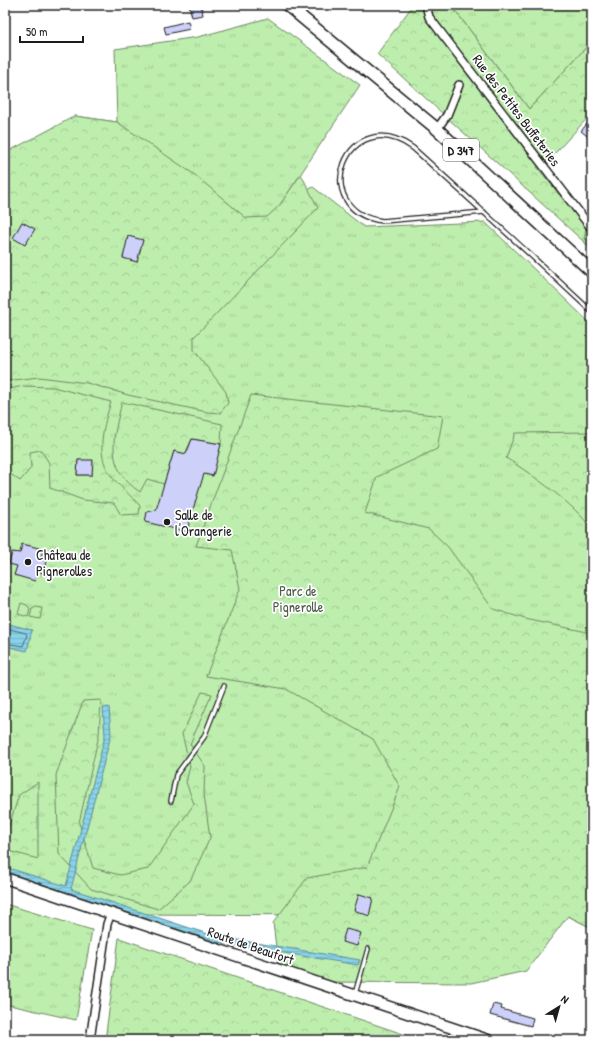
<svg xmlns="http://www.w3.org/2000/svg" width="597" height="1045" viewBox="0 0 597 1045" font-family="'Patrick Hand',sans-serif">
  <style>
    .grass { fill: url(#grass-tufts); stroke: #6d8564 }
    .forest { fill: url(#forest-crowns); stroke: #6d8564; fill-rule: evenodd }
    .garden { fill: #beeead; stroke: #6d8564 }
    .water { fill: url(#water-rules); stroke: #5d8a98 }
    .lines { fill: none; stroke-linecap: round; stroke-linejoin: round }
    .shore { stroke: #48656e; stroke-width: 1 }
    .building { fill: #cdd0f9; stroke: #1c1c1c }
    .lane-casing { stroke: #1c1c1c; stroke-width: 6 }
    .street-casing { stroke: #1c1c1c; stroke-width: 10 }
    .secondary-casing { stroke: #1c1c1c; stroke-width: 13 }
    .primary-casing { stroke: #1c1c1c; stroke-width: 14 }
    .lane { stroke: #fff; stroke-width: 3.5 }
    .street { stroke: #fff; stroke-width: 7 }
    .secondary { stroke: #fff; stroke-width: 10 }
    .primary { stroke: #fff; stroke-width: 11 }
    .poi-dot { fill: #1c1c1c; stroke: #fff; stroke-width: 1.5 }
    .labels { text-anchor: middle; dominant-baseline: central; stroke-width: 3.5; stroke-linejoin: round; paint-order: stroke }
    .shield { fill: #fff; stroke: #606060; stroke-width: 1 }
    .shield-label { font-size: 13px; font-weight: bold; fill: #1c1c1c }
    .street-label { font-size: 14px; fill: #1c1c1c; stroke: #fff }
    .poi-label { font-size: 14px; fill: #1c1c1c; stroke: #fff; text-anchor: start }
    .park-label { font-size: 14px; fill: #4d5b48; stroke: #fff }
  </style>
  <defs>
    <pattern id="grass-tufts" width="24" height="20" patternUnits="userSpaceOnUse"><rect width="24" height="20" fill="#beeead"/><path d="M3 7l-1-3M5 7V3M7 7l1-3M15 17l-1-3M17 17v-4M19 17l1-3" fill="none" stroke="#a3cc94"/></pattern>
    <pattern id="forest-crowns" width="20" height="18" patternUnits="userSpaceOnUse"><rect width="20" height="18" fill="#beeead"/><path d="M2 6a3 3 0 1 1 6 0M12 15a3 3 0 1 1 6 0" fill="none" stroke="#a3cc94"/></pattern>
    <pattern id="water-rules" width="6" height="5" patternUnits="userSpaceOnUse"><rect width="6" height="5" fill="#89d3ea"/><path d="M0 2.5h6" fill="none" stroke="#76b5c8"/></pattern>
  </defs>
  <rect width="100%" height="100%" fill="#fff"/>
  <filter id="ink" filterUnits="userSpaceOnUse"><feTurbulence type="fractalNoise" baseFrequency=".025" numOctaves="2"/><feDisplacementMap in="SourceGraphic" scale="8" xChannelSelector="R" yChannelSelector="G"/><feConvolveMatrix kernelMatrix="1 2 1 2 8 2 1 2 1" color-interpolation-filters="sRGB"/></filter>
  <g filter="url(#ink)">
    <g class="grass">
      <polygon points="451,5 592,5 592,41 529,109"/>
      <polygon points="268,18 360,85 280,205 313,187 364,227 485,222 592,325 592,928 568,916 131,914 5,871 5,179 75,116 117,122 115,49 198,37"/>
      <polygon points="586,227 592,233 592,250 584,242"/>
      <polygon points="5,904 92,930 76,1020 5,1004"/>
    </g>
    <g class="forest">
      <polygon points="413,5 451,5 529,109 592,41 592,113 546,163 537,167 586,227 584,242 377,54"/>
      <polygon points="75,116 117,122 195,175 246,218 267,217 279,206 301,174 318,208 194,337 194,350 226,392 228,403 220,413 207,412 128,395 87,383 39,377 5,381 5,155 11,150"/>
      <path d="M23,386L53,387L111,402C104,424 95,453 110,474C118,486 131,495 140,506L139,514L121,515L114,503L83,500L50,488L49,463L41,450L30,452L31,468L20,481L5,470V390ZM78,460L92,461V475H77Z"/>
      <polygon points="251,395 443,416 437,449 377,477 365,513 429,529 448,547 493,609 525,619 592,633 592,928 568,916 526,971 471,983 327,982 278,963 273,923 307,878 367,867 400,787 373,739 286,689 206,676 240,589 232,550 196,546"/>
      <path d="M122,402L222,424L221,444L192,439L185,454L174,451L164,484L147,479L140,492C104,468 113,438 122,402Z"/>
      <path d="M592,432V529C573,503 534,476 506,458L515,433Z"/>
      <polygon points="202,692 212,694 190,744 205,766 204,794 210,838 190,881 158,909 91,889 59,854 56,775 83,701 101,700 99,735 79,823 93,868 120,875 148,869 194,804 186,782 190,766 182,734"/>
      <polygon points="38,782 38,859 5,850 5,838 19,795"/>
      <polygon points="119,938 421,1040 105,1040"/>
    </g>
    <g class="garden">
      <polygon points="21,603 27,605 30,609 28,617 18,614"/>
      <polygon points="36,607 42,608 40,619 30,617 32,609"/>
    </g>
    <g class="water">
      <polygon points="5,623 32,630 27,651 5,646"/>
      <polygon points="109,707 111,735 71,889 214,936 360,960 358,965 217,942 5,872 5,867 66,886 105,736 103,708"/>
    </g>
    <g class="lines">
      <polyline class="shore" points="5,628 26,633 27,635 23,646 5,643"/>
    </g>
    <g class="building">
      <polygon points="189,5 201,5 203,15 192,17"/>
      <polygon points="188,21 190,29 166,34 164,27"/>
      <polygon points="592,118 592,140 581,131"/>
      <polygon points="22,222 35,229 25,245 13,238"/>
      <polygon points="128,236 143,240 137,262 123,258"/>
      <polygon points="192,439 221,444 213,476 204,474 189,522 188,532 145,522 147,512 156,510 174,451 186,454"/>
      <polygon points="78,460 93,460 92,475 77,475"/>
      <polygon points="22,544 43,549 41,559 46,561 43,573 38,571 35,581 14,575 17,566 9,564 12,552 20,553"/>
      <polygon points="359,894 373,898 369,916 354,910"/>
      <polygon points="346,929 361,933 357,946 342,942"/>
      <polygon points="493,1004 502,1006 501,1009 533,1018 531,1026 490,1015"/>
    </g>
    <g class="lines">
      <g class="lane-casing">
        <g id="lane">
          <path d="M484,212L383,221C306,212 346,101 413,148C473,202 533,257 592,312"/>
          <polyline points="171,801 176,775 204,737 224,686"/>
          <polyline points="355,994 368,949"/>
        </g>
      </g>
      <g class="street-casing">
        <g id="street">
          <polyline points="426,5 429,17 592,229"/>
          <polyline points="437,129 447,115 459,85"/>
          <polyline points="90,1040 107,924 111,913"/>
        </g>
      </g>
      <g class="secondary-casing">
        <polyline id="secondary" points="5,878 488,1040"/>
      </g>
      <g class="primary-casing">
        <polyline id="primary" points="287,5 437,129 592,272"/>
      </g>
      <use href="#lane" class="lane"/>
      <use href="#street" class="street"/>
      <use href="#secondary" class="secondary"/>
      <use href="#primary" class="primary"/>
    </g>
  </g>
  <g class="poi-dot">
    <circle cx="167" cy="522" r="4"/>
    <circle cx="28" cy="562" r="4"/>
  </g>
  <g class="labels">
    <rect class="shield" x="443" y="139" width="36" height="22" rx="3"/>
    <g class="shield-label">
      <text x="461" y="150">D 347</text>
    </g>
    <g class="street-label">
      <text transform="translate(517 110) rotate(53)">Rue des Petites Buffeteries</text>
      <text transform="translate(251 945) rotate(19)">Route de Beaufort</text>
    </g>
    <g class="poi-label">
      <text x="175" y="514">Salle de<tspan x="175" dy="16">l'Orangerie</tspan></text>
      <text x="36" y="554">Château de<tspan x="36" dy="16">Pignerolles</tspan></text>
    </g>
    <g class="park-label">
      <text x="298" y="590">Parc de<tspan x="298" dy="16">Pignerolle</tspan></text>
    </g>
  </g>
  <rect width="597" height="1045" fill="none" stroke="#fff" stroke-width="20"/>
  <rect x="10" y="10" width="577" height="1025" fill="none" stroke="#1c1c1c" stroke-width="1.5" filter="url(#ink)"/>
  <g transform="translate(559 1007) rotate(37)" stroke="#ffffff" stroke-width="3" paint-order="stroke">
  <path d="M0-3L7 15L0 10L-7 15Z" fill="#1c1c1c"/>
  <text y="-6" font-size="11" font-weight="bold" text-anchor="middle" fill="#1c1c1c">N</text>
  </g>
  <path d="M20 36v6h63v-6" fill="none" stroke="#1c1c1c" stroke-width="2"/>
  <text x="26" y="36" font-size="12" fill="#1c1c1c" stroke="#ffffff" stroke-width="3" paint-order="stroke">50 m</text>
</svg>
